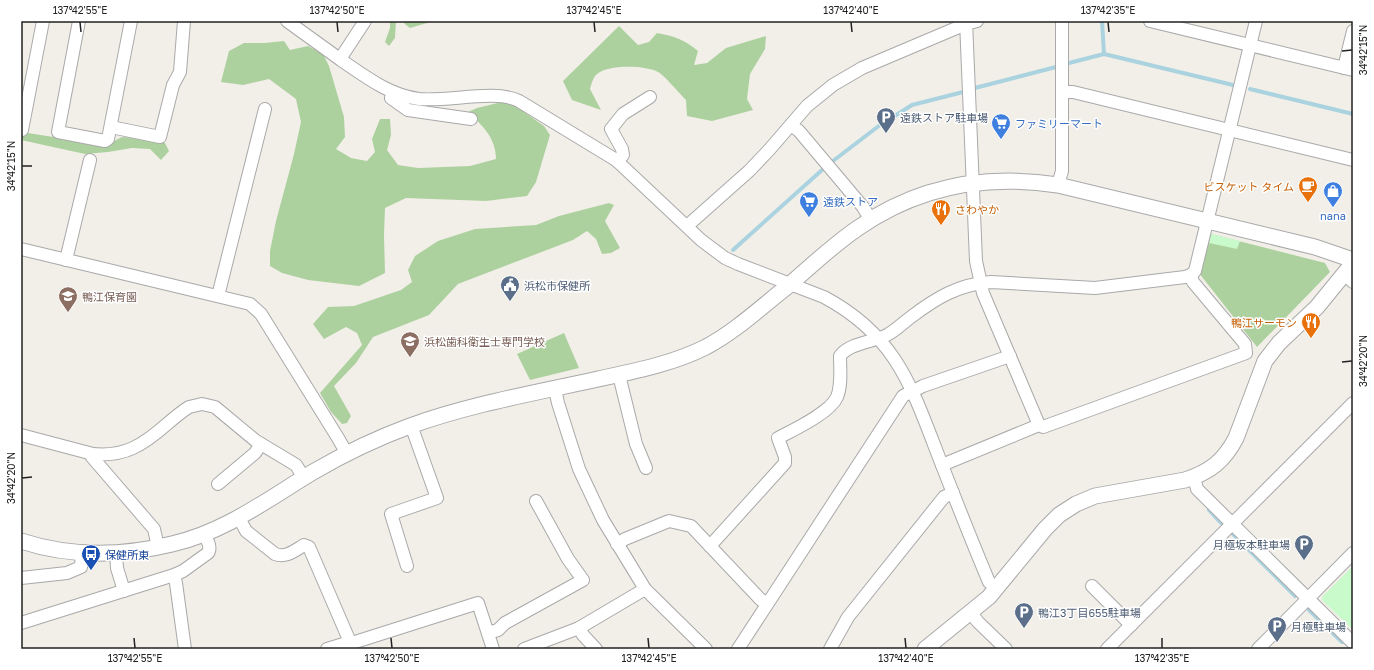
<svg xmlns="http://www.w3.org/2000/svg" width="1374" height="670" viewBox="0 0 1374 670" font-family="'Golos Text','Noto Sans JP',sans-serif">
  <style>
    .forest { fill: #add19e }
    .park { fill: #c8facc }
    .lines { fill: none; stroke-linecap: round; stroke-linejoin: round }
    .stream { stroke: #aad3df; stroke-width: 4 }
    .minor-casing { stroke: #a9a9a9; stroke-width: 14 }
    .tertiary-casing { stroke: #a9a9a9; stroke-width: 17 }
    .minor { stroke: #fff; stroke-width: 12 }
    .tertiary { stroke: #fff; stroke-width: 15 }
    .ticks { fill: none; stroke: #222; stroke-width: 1.5 }
    .labels { text-anchor: middle; dominant-baseline: central; stroke-width: 3; stroke-linejoin: round; paint-order: stroke }
    .service-label { font-size: 11px; fill: #4e5e75; stroke: #fff; text-anchor: start }
    .shop-label { font-size: 11px; fill: #366cbe; stroke: #fff; text-anchor: start }
    .food-label { font-size: 11px; fill: #c56008; stroke: #fff; text-anchor: end }
    .education-label { font-size: 11px; fill: #785e54; stroke: #fff; text-anchor: start }
    .transit-label { font-size: 11px; fill: #164399; stroke: #fff; text-anchor: start }
    .neatline { fill: none; stroke: #222; stroke-width: 1.5 }
    .ticks-label { font-size: 10px; text-anchor: middle; fill: #222 }
  </style>
  <rect width="100%" height="100%" fill="#f2efe9"/>
  <g class="forest">
    <polygon points="390,21 396,21 395,38 389,46 385,42 390,28"/>
    <polygon points="402,21 434,21 410,28 406,25"/>
    <path d="M619,26L638,45L649,42L657,33C674,36 685,40 698,51L694,65L707,63L726,48L766,36L765,49L750,74L747,99L753,110L712,121L687,116L686,100C680,94 664,75 658,72C646,65 606,64 596,75C593,78 591,85 590,89L601,110L572,100L563,81Z"/>
    <path d="M284,41L290,50L308,46L323,54L329,66L344,117L345,137L336,149L351,158L367,161L375,152L372,139L380,119H390L391,135L387,150L398,165L418,168L470,166L496,159C496,138 482,125 468,112L477,108L510,100L524,112L544,126L550,135L536,182L527,196L486,201L406,198L385,208L384,235L385,273L359,286L308,280L282,273L270,266V251L276,221L294,154L301,122L296,99L269,79L243,85L221,82L229,51L244,43H264Z"/>
    <polygon points="21,132 106,145 122,137 149,139 165,143 169,151 161,160 150,149 132,148 108,152 85,154 21,140"/>
    <polygon points="609,203 614,205 605,221 620,248 611,253 602,254 596,239 587,231 573,240 458,284 429,315 373,337 356,363 334,386 351,416 347,423 342,424 331,412 320,393 362,345 357,333 346,327 324,339 313,324 328,307 354,306 401,290 412,282 408,270 415,256 438,241 475,229 536,225 559,216"/>
    <polygon points="1211,234 1325,263 1330,272 1257,347 1199,273 1207,239"/>
    <polygon points="564,333 579,368 530,380 517,354"/>
  </g>
  <g class="park">
    <polygon points="1211,234 1240,241 1237,249 1209,243"/>
    <polygon points="1353,566 1353,630 1322,600 1322,597"/>
  </g>
  <g class="lines">
    <g class="stream">
      <polyline points="1102,21 1104,54"/>
      <polyline points="1069,63 1104,54 1233,85"/>
      <polyline points="975,88 1056,67"/>
      <polyline points="1250,89 1353,114"/>
      <polyline points="890,119 912,105 963,92"/>
      <polyline points="833,161 880,125"/>
      <polyline points="733,250 822,170"/>
      <polyline points="1209,510 1221,523"/>
      <polyline points="1233,534 1295,596"/>
      <polyline points="1309,610 1342,642"/>
    </g>
    <g class="minor-casing">
      <g id="minor">
        <polyline points="79,21 58,132 105,141 108,139 131,21"/>
        <path d="M287,21C305,34 323,47 341,60C366,77 389,95 419,99C448,102 496,89 519,101L616,160L701,240L725,258L738,264L824,297C897,336 912,388 940,460C956,501 972,542 989,582L996,588"/>
        <polyline points="966,21 976,261 983,293 1039,425"/>
        <polyline points="1150,21 1353,70"/>
        <polyline points="340,59 365,21"/>
        <polyline points="1344,68 1353,31"/>
        <polyline points="393,92 391,98 408,110 471,119"/>
        <polyline points="1062,92 1073,92 1353,160"/>
        <polyline points="791,125 799,131 863,207 871,220"/>
        <polyline points="111,127 160,137 173,85 180,72 184,21"/>
        <polyline points="22,130 43,21"/>
        <polyline points="617,161 623,155 622,149 611,129 623,114 650,97"/>
        <polyline points="1058,185 1062,171 1062,21"/>
        <polyline points="687,226 749,171 769,150 807,106 833,85 862,68 966,24 977,21"/>
        <polyline points="21,249 250,304 261,314 338,438 347,454"/>
        <polyline points="66,260 90,160"/>
        <polyline points="1344,274 1353,282"/>
        <polyline points="218,296 265,109"/>
        <polyline points="619,375 636,444 646,468"/>
        <polyline points="555,389 558,403 579,469 603,520 645,589 706,649"/>
        <path d="M21,435L93,454C125,457 143,445 167,424C174,418 181,412 189,407L202,404L215,407L256,441L296,465L304,478"/>
        <polyline points="93,454 92,457 154,529 158,547"/>
        <polyline points="942,465 1039,425 1043,427 1246,353 1245,344 1193,282 1191,275"/>
        <polyline points="1194,477 1197,489 1353,643"/>
        <polyline points="218,484 255,453 261,444"/>
        <path d="M239,518L246,531L275,554C286,558 294,551 304,545L309,547L350,642"/>
        <polyline points="617,544 625,539 669,521 691,526 760,599 767,604"/>
        <path d="M710,546L785,463V457L778,438C793,430 830,413 837,397C842,385 840,369 840,356C849,343 873,342 887,335C895,331 903,323 911,317C936,298 959,284 991,282L1095,288L1185,277L1191,275L1195,271L1256,21"/>
        <polyline points="116,553 117,568 124,591"/>
        <polyline points="407,566 391,514 437,498 411,425"/>
        <polyline points="174,575 176,583 185,649"/>
        <polyline points="21,578 67,573 81,567 82,552"/>
        <polyline points="1092,586 1131,625"/>
        <polyline points="971,613 978,622 1006,649"/>
        <path d="M21,623L174,575L183,571L208,553C212,547 207,540 204,534"/>
        <polyline points="579,628 583,635 596,649"/>
        <polyline points="488,633 498,630 505,623 583,580 568,559 536,501"/>
        <polyline points="327,649 350,642 352,643 478,603 493,649"/>
        <polyline points="524,649 579,628 645,589"/>
        <polyline points="738,649 903,396 923,386 1010,356"/>
        <polyline points="830,649 848,617 944,497 953,493"/>
        <polyline points="1107,649 1353,403"/>
        <polyline points="1258,649 1353,553"/>
      </g>
    </g>
    <g class="tertiary-casing">
      <g id="tertiary">
        <path d="M21,541C70,557 123,556 172,544C225,532 268,499 313,472C344,454 377,438 410,426C471,404 535,393 598,379C635,371 672,364 706,347C736,331 761,307 788,286C811,266 833,245 858,228C918,186 986,174 1058,185L1315,247L1353,260"/>
        <path d="M925,649L989,597L1045,529L1059,515L1076,504L1095,496L1185,480C1210,472 1224,461 1236,438L1265,361L1279,343L1317,307L1353,263"/>
      </g>
    </g>
    <use href="#minor" class="minor"/>
    <use href="#tertiary" class="tertiary"/>
  </g>
  <path class="ticks" d="M80,22L81,32M337,22L338,32M594,22L595,32M851,22L852,32M1108,22L1109,32M1342,51L1352,50M22,166H32M1342,362L1352,361M22,478L32,477M134,638L135,648M391,638L392,648M648,638L649,648M905,638L906,648M1162,638V648"/>
  <defs>
    <g id="parking-pin" transform="scale(1)"><path d="M0 17L-7.5 6A9.5 9.5 0 1 1 7.5 6Z" fill="#5c6f8a" stroke="#fff"/><path d="M-3.5-5.5H1a3.5 3.5 0 0 1 0 7H-1V5.5H-3.5ZM-1-3.4V-.6H.8a1.4 1.4 0 0 0 0-2.8Z" fill="#fff"/></g>
    <g id="supermarket-pin" transform="scale(1)"><path d="M0 17L-7.5 6A9.5 9.5 0 1 1 7.5 6Z" fill="#3f7fe0" stroke="#fff"/><path d="M-6-5.5h2.5l.6 2H6L4.5 2H-2.5L-4.4-4H-6ZM-1.5 3.2a1.3 1.3 0 1 0 .1 0ZM3 3.2a1.3 1.3 0 1 0 .1 0Z" fill="#fff"/></g>
    <g id="cafe-pin" transform="scale(1)"><path d="M0 17L-7.5 6A9.5 9.5 0 1 1 7.5 6Z" fill="#e8710a" stroke="#fff"/><path d="M-5.5-4.5H6V0H3Q3 3.5 0 3.5H-2.5Q-5.5 3.5-5.5 0ZM3-3.2v2h1.7v-2ZM-6 4.5H4V6H-6Z" fill="#fff"/></g>
    <g id="shop-pin" transform="scale(1)"><path d="M0 17L-7.5 6A9.5 9.5 0 1 1 7.5 6Z" fill="#3f7fe0" stroke="#fff"/><path d="M-5-2.5h2.3a2.7 3.5 0 0 1 5.4 0H5L5.5 6h-11ZM-1.5-2.5h3a1.5 2.3 0 0 0-3 0Z" fill="#fff"/></g>
    <g id="restaurant-pin" transform="scale(1)"><path d="M0 17L-7.5 6A9.5 9.5 0 1 1 7.5 6Z" fill="#e8710a" stroke="#fff"/><path d="M-5-6h1v4h1v-4h1v4h1v-4h1v5L-1.5 .5V6h-2V.5L-5-1ZM5-6V6H3V1.5H1.5Q1.5-4 5-6Z" fill="#fff"/></g>
    <g id="civic-pin" transform="scale(1)"><path d="M0 17L-7.5 6A9.5 9.5 0 1 1 7.5 6Z" fill="#5c6f8a" stroke="#fff"/><path d="M-.6-6.5H3V-4.5H.6V-3L4-1V1h2V6H-6V1h2V-1L-.6-3ZM-1.2 2.5V6h2.4V2.5Z" fill="#fff"/></g>
    <g id="school-pin" transform="scale(1)"><path d="M0 17L-7.5 6A9.5 9.5 0 1 1 7.5 6Z" fill="#8d6e63" stroke="#fff"/><path d="M0-5L7-2L0 1L-7-2ZM-4 1L0 2.5L4 1V4Q0 6-4 4Z" fill="#fff"/></g>
    <g id="university-pin" transform="scale(1)"><path d="M0 17L-7.5 6A9.5 9.5 0 1 1 7.5 6Z" fill="#8d6e63" stroke="#fff"/><path d="M0-5L7-2L0 1L-7-2ZM-4 1L0 2.5L4 1V4Q0 6-4 4Z" fill="#fff"/></g>
    <g id="bus-pin" transform="scale(1)"><path d="M0 17L-7.5 6A9.5 9.5 0 1 1 7.5 6Z" fill="#1a4fb4" stroke="#fff"/><path d="M-5-6H5V4H4V6H2V4H-2V6H-4V4H-5ZM-3.5-4V0h7V-4ZM-3.5 1.2v1.5H-2V1.2ZM2 1.2v1.5H3.5V1.2Z" fill="#fff"/></g>
  </defs>
  <g fill-rule="evenodd">
    <use href="#parking-pin" x="886" y="117"/>
    <use href="#supermarket-pin" x="1001" y="123"/>
    <use href="#cafe-pin" x="1308" y="186"/>
    <use href="#shop-pin" x="1333" y="191"/>
    <use href="#supermarket-pin" x="809" y="201"/>
    <use href="#restaurant-pin" x="941" y="209"/>
    <use href="#civic-pin" x="510" y="285"/>
    <use href="#school-pin" x="68" y="296"/>
    <use href="#restaurant-pin" x="1311" y="322"/>
    <use href="#university-pin" x="410" y="341"/>
    <use href="#parking-pin" x="1304" y="544"/>
    <use href="#bus-pin" x="91" y="554"/>
    <use href="#parking-pin" x="1024" y="612"/>
    <use href="#parking-pin" x="1277" y="626"/>
  </g>
  <g class="labels">
    <g class="service-label">
      <text x="900" y="117">遠鉄ストア駐車場</text>
      <text x="524" y="285">浜松市保健所</text>
      <text x="1290" y="544" text-anchor="end">月極坂本駐車場</text>
      <text x="1038" y="612">鴨江3丁目655駐車場</text>
      <text x="1291" y="626">月極駐車場</text>
    </g>
    <g class="shop-label">
      <text x="1015" y="123">ファミリーマート</text>
      <text x="823" y="201">遠鉄ストア</text>
      <text x="1333" y="215" text-anchor="middle">nana</text>
    </g>
    <g class="food-label">
      <text x="1294" y="186">ビスケット タイム</text>
      <text x="955" y="209" text-anchor="start">さわやか</text>
      <text x="1297" y="322">鴨江サーモン</text>
    </g>
    <g class="education-label">
      <text x="82" y="296">鴨江保育園</text>
      <text x="424" y="341">浜松歯科衛生士専門学校</text>
    </g>
    <g class="transit-label">
      <text x="105" y="554">保健所東</text>
    </g>
  </g>
  <rect width="1374" height="670" fill="none" stroke="#ffffff" stroke-width="44"/>
  <rect x="22" y="22" width="1330" height="626" class="neatline"/>
  <g class="ticks-label">
    <text x="80" y="14">137°42'55"E</text>
    <text x="337" y="14">137°42'50"E</text>
    <text x="594" y="14">137°42'45"E</text>
    <text x="851" y="14">137°42'40"E</text>
    <text x="1108" y="14">137°42'35"E</text>
    <text transform="translate(1363 50) rotate(-90)" y="4">34°42'15"N</text>
    <text transform="translate(11 166) rotate(-90)" y="4">34°42'15"N</text>
    <text transform="translate(1363 361) rotate(-90)" y="4">34°42'20"N</text>
    <text transform="translate(11 478) rotate(-90)" y="4">34°42'20"N</text>
    <text x="135" y="662">137°42'55"E</text>
    <text x="392" y="662">137°42'50"E</text>
    <text x="649" y="662">137°42'45"E</text>
    <text x="906" y="662">137°42'40"E</text>
    <text x="1162" y="662">137°42'35"E</text>
  </g>
</svg>
